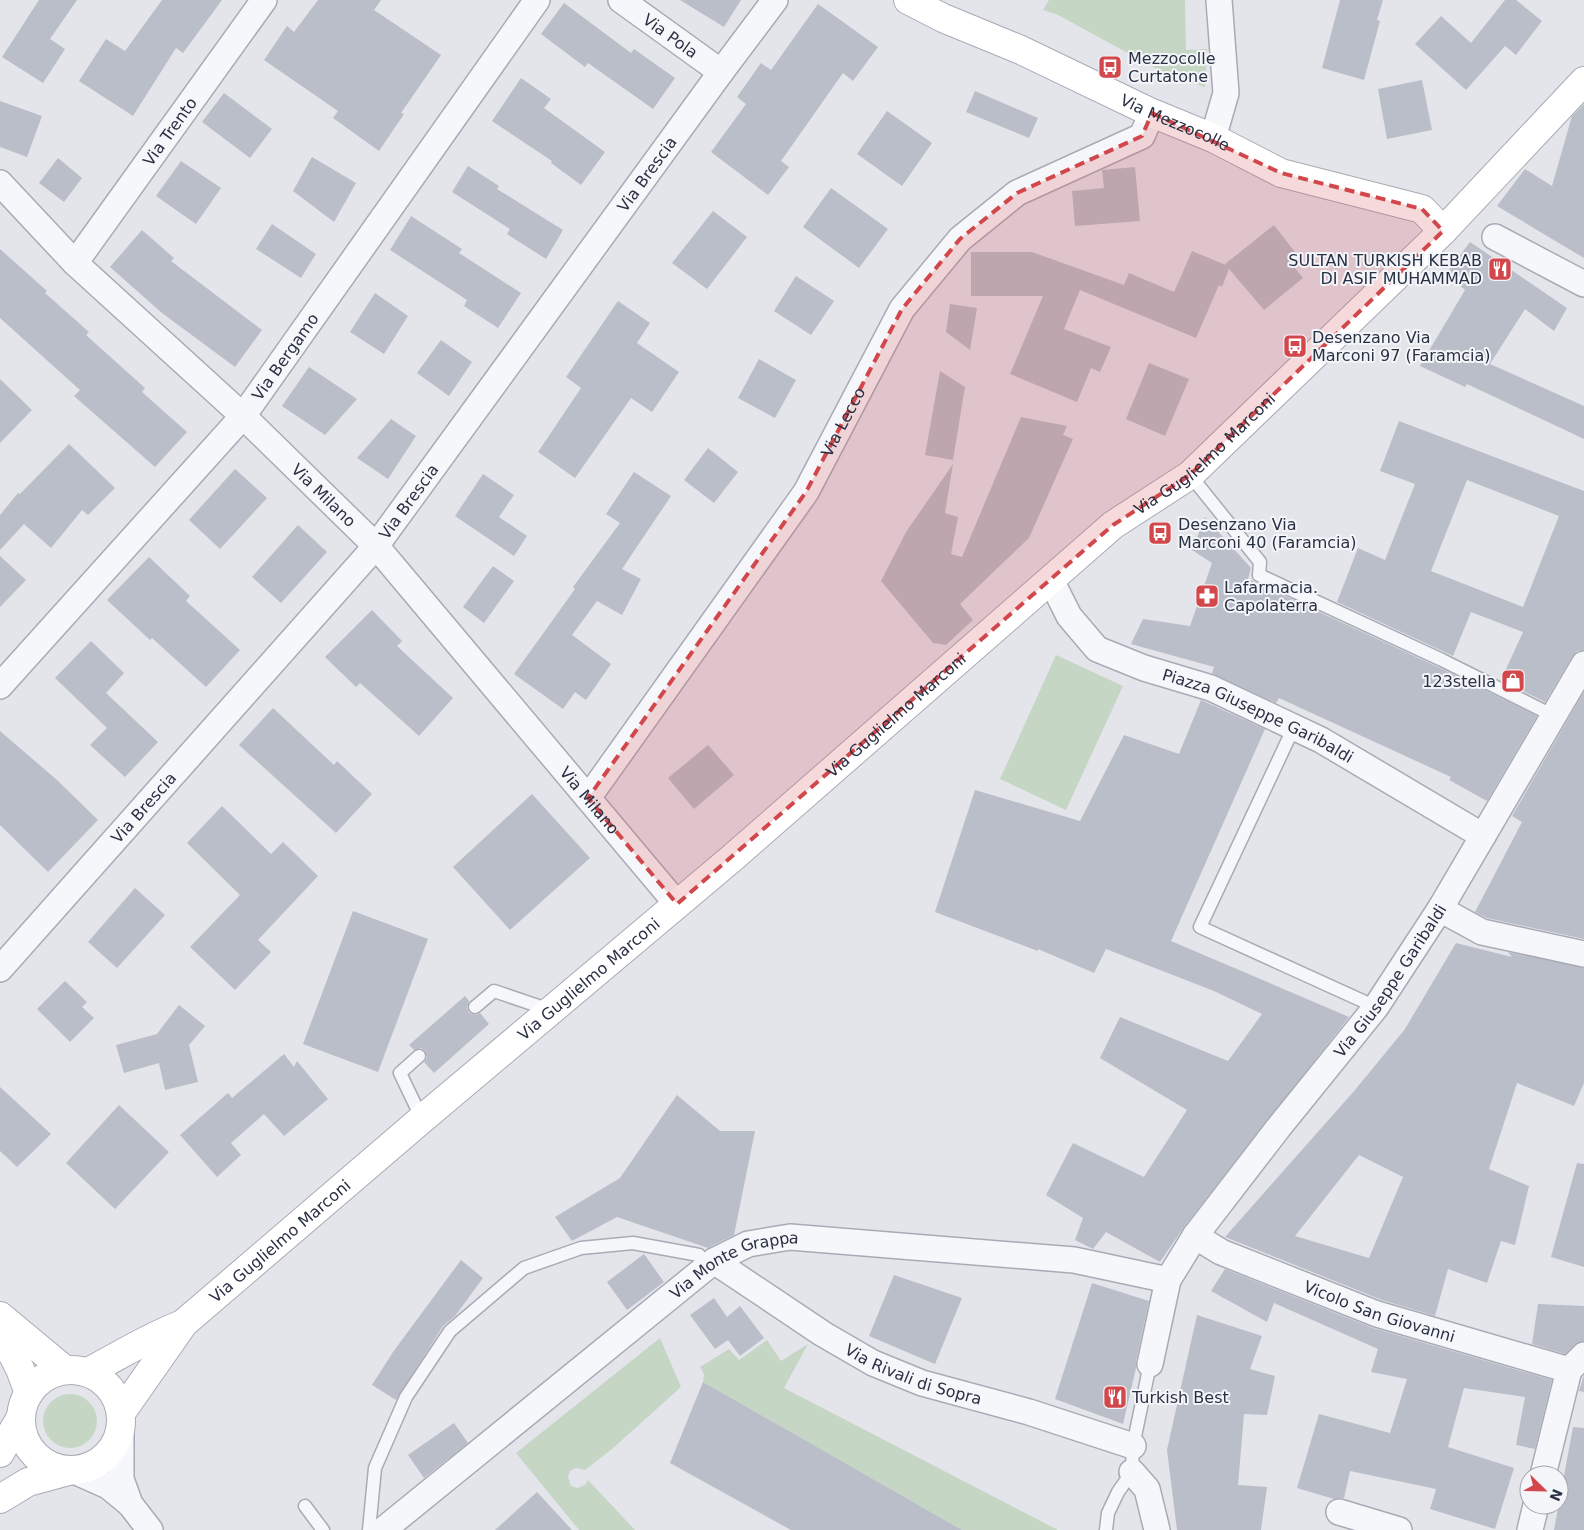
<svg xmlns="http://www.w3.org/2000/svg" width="1584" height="1530" viewBox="0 0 1584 1530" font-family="'DejaVu Sans',sans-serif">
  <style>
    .green { fill: #c6d6c4 }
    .building { fill: #babec9; fill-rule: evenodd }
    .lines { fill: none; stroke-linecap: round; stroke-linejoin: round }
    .lane-casing { stroke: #a8abb6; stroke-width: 15 }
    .street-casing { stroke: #a8abb6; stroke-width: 28 }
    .secondary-casing { stroke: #a8abb6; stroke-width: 30 }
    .lane { stroke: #f6f7fa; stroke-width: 12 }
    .street { stroke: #f6f7fa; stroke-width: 25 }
    .secondary { stroke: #fff; stroke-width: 28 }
    .marked { fill: #d2474b; fill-opacity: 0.2; stroke: #d2474b; stroke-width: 4; stroke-dasharray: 10 6; stroke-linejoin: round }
    .labels { text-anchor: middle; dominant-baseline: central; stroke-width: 4; stroke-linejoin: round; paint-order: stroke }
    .street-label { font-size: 16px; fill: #2a3144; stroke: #f3f5f9 }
    .poi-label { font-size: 16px; fill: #2a3144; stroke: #f3f5f9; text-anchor: start }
  </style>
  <rect width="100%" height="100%" fill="#e3e5eb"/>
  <g class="green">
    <polygon points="1049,0 1185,0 1186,50 1207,49 1205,87 1170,76 1058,15 1043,10"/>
    <polygon points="1056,655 1123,686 1066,810 1000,779"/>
    <polygon points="660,1338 681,1387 612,1449 585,1470 576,1468 570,1471 568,1477 571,1486 577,1488 585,1485 588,1480 635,1530 579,1530 516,1453"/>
    <polygon points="767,1340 781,1361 808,1344 784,1388 1058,1530 962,1530 703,1382 704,1374 700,1367 729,1349 739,1360"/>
    <circle cx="70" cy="1421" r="27"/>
  </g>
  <g class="building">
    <polygon points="39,0 77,0 50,39 65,49 43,83 2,57"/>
    <polygon points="162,0 222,0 183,53 176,48 133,116 79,81 106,39 125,51"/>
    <polygon points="318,0 381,0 374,10 441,55 401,113 404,114 379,151 333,118 338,111 264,60 287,26 294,32"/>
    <polygon points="680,0 741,0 724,27"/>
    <polygon points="1340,0 1383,0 1377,20 1380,21 1364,80 1322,68"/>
    <polygon points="1505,0 1516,0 1542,21 1516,55 1505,46 1466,90 1415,44 1441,16 1471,43"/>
    <polygon points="564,3 631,53 634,49 675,78 653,109 588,63 585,67 541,34"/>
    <polygon points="818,4 878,47 853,81 843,73 781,161 789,167 768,195 711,152 746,104 737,97 761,63 771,70"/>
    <polygon points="521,78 551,99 544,108 605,152 581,185 551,163 552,161 492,121"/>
    <polygon points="1422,80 1432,130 1387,139 1378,89"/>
    <polygon points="975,91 1038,118 1029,138 966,112"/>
    <polygon points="224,93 272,129 250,158 202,122"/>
    <polygon points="0,101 42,116 27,157 0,147"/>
    <polygon points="1584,104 1584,258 1497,206 1525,169 1552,186 1572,116"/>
    <polygon points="887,111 932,143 902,186 857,154"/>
    <polygon points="312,157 356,183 334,222 293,191"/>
    <polygon points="58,158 82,178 64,202 39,183"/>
    <polygon points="181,161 221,188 196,224 156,196"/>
    <polygon points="468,166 499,186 497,189 563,230 546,259 507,234 510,229 452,192"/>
    <polygon points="1135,167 1140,221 1075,226 1072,191 1104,188 1102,170"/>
    <polygon points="831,188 888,229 859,268 803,227"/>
    <polygon points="713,211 747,237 707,289 672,263"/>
    <polygon points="411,216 462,249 459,253 521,293 498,328 464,306 467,300 390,250"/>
    <polygon points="272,224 316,254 301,278 256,249"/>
    <polygon points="1274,225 1298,256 1290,262 1303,278 1264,310 1229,269 1222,287 1219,285 1196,338 1080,290 1064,329 1111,347 1100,372 1091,368 1077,402 1010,374 1043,296 971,296 971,252 1032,252 1124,285 1129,273 1174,292 1192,251 1226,265 1225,264"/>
    <polygon points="142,230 174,258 171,261 262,330 235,367 162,313 110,267"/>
    <polygon points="1470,242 1567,308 1554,331 1525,309 1490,364 1584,406 1584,439 1467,384 1465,387 1420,366 1465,290 1446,274"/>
    <polygon points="0,249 47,291 45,293 89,332 86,335 145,388 142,392 187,432 155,467 74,396 80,390 0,318"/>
    <polygon points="796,276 834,301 811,335 774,311"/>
    <polygon points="375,293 408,316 384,354 350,332"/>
    <polygon points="618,301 650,323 637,343 679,372 652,412 631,398 575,478 538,452 581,388 566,377"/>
    <polygon points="950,304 977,308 970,350 946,332"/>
    <polygon points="441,340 472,362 449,396 417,373"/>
    <polygon points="759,359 796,380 775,418 738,398"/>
    <polygon points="1149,363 1189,379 1165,436 1126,419"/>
    <polygon points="309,367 357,399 325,435 282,406"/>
    <polygon points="940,371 965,387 953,460 925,455"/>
    <polygon points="0,379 32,410 0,443"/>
    <polygon points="1021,417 1067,426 1063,435 1073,439 1029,538 960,604 973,620 946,645 933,643 881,581 906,532 953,464 945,513 958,517 951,554 962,557"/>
    <polygon points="391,419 416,436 388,479 357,458"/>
    <path d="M1399,421L1584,491V650L1577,651L1572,657L1545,702L1501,680L1523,632L1471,612L1453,656L1337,602L1358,548L1385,560L1415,484L1380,471ZM1467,480L1559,516L1523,607L1431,571Z"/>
    <polygon points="69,444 115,488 88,515 82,510 51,548 24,524 0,550 0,515 18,493 20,494"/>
    <polygon points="708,448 738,472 714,503 684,480"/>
    <polygon points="235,469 267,498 220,549 189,520"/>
    <polygon points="634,472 671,496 622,569 641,579 622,615 597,601 572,635 611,664 586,700 575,692 563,709 514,674 575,589 573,587 620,523 606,514"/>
    <polygon points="483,474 514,495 499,517 527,536 514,556 455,516"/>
    <polygon points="1205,517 1251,568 1248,579 1438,667 1537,716 1487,801 1449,780 1451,777 1279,698 1276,703 1212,673 1214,667 1131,644 1143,619 1190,626 1212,563 1192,550"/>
    <polygon points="298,525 327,552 281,603 252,577"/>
    <polygon points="0,556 26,580 0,607"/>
    <polygon points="149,557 190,596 186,601 240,650 206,687 152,638 150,640 107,600"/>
    <polygon points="493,566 514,581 484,623 463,607"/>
    <polygon points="372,610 402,641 397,646 453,698 419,736 360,683 356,687 325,657"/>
    <polygon points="91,641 124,673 106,693 158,742 125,777 90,745 107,728 55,678"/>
    <polygon points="1584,692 1584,939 1487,918 1475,912 1522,822 1512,816"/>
    <polygon points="1201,700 1265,729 1171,941 1349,1017 1184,1227 1160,1262 1106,1232 1093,1249 1075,1240 1083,1218 1046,1195 1073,1143 1144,1177 1187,1110 1100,1058 1120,1017 1228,1061 1262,1014 1214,991 1106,949 1094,973 1038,949 1038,951 935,912 975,790 1080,821 1124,735 1179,754"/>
    <polygon points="273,708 334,765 337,761 372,794 336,833 239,745"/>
    <polygon points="0,731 57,780 98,820 48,872 0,825"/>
    <polygon points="708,745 734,775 694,809 668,778"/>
    <polygon points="532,794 590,858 510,930 453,867"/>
    <polygon points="222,806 271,854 283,842 318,876 258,940 271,952 235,990 190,947 240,895 187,843"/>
    <polygon points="135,888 165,915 117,968 88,942"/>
    <polygon points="353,911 428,939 378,1072 303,1044"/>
    <path d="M1456,943L1512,957L1508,952L1584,968V1083L1574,1106L1517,1083L1489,1169L1529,1186L1515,1245L1501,1241L1487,1283L1448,1269L1435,1316L1382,1300L1225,1237L1355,1090L1405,1029ZM1359,1155L1403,1177L1369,1258L1295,1236Z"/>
    <polygon points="65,981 87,1002 82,1007 94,1018 70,1042 37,1009"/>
    <polygon points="465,996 469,1001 467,1008 469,1013 476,1015 480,1013 489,1024 434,1073 424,1062 427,1058 425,1051 421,1048 414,1050 409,1045"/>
    <polygon points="179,1005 205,1026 189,1045 198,1082 165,1090 159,1063 124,1073 116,1045 157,1034"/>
    <polygon points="284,1054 294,1067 297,1061 328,1099 284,1136 264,1114 231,1143 241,1155 217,1177 180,1135 228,1093 232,1098"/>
    <polygon points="0,1087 51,1134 17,1167 0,1151"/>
    <polygon points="677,1095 720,1131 755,1131 734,1235 708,1248 617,1217 572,1241 555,1217 620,1178"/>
    <polygon points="119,1105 169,1152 115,1209 66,1163"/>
    <polygon points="1577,1163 1584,1164 1584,1267 1551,1257"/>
    <polygon points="644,1254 664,1282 627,1310 607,1282"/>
    <polygon points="461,1260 483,1278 455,1316 443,1326 396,1400 372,1385 393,1352"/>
    <polygon points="1225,1269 1373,1328 1552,1380 1535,1449 1516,1445 1525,1397 1464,1388 1448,1447 1514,1468 1495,1529 1430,1509 1436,1489 1350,1471 1344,1498 1334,1499 1297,1488 1319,1414 1390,1433 1407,1379 1371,1372 1378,1349 1274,1303 1267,1322 1211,1291"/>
    <polygon points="894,1275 962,1298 935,1364 869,1336"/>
    <polygon points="1092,1283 1149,1301 1136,1361 1136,1368 1123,1424 1055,1399"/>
    <polygon points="714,1298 727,1317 740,1306 764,1338 740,1356 728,1340 715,1349 690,1315"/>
    <polygon points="1538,1304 1584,1306 1584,1341 1574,1345 1565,1354 1532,1344"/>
    <polygon points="1197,1315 1262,1336 1250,1369 1275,1376 1267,1415 1244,1414 1238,1485 1267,1487 1261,1530 1177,1530 1167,1450"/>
    <polygon points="1584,1375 1584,1392 1579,1391"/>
    <polygon points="703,1382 803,1439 962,1530 791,1530 670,1463"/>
    <polygon points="454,1423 468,1443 424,1478 408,1455"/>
    <polygon points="1573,1427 1584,1428 1584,1530 1554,1530"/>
    <polygon points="537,1492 572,1530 495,1530"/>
  </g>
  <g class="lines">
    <g class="lane-casing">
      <g id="lane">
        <polyline points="1190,475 1260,562 1259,575 1442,660 1554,716"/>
        <polyline points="1294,727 1200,927 1376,1007"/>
        <polyline points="475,1007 494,991 550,1010"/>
        <polyline points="419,1056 400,1073 422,1119"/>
        <polyline points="305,1506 323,1530"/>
        <polyline points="369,1530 375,1468 406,1397 450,1331 524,1268 581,1248 633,1243 699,1255"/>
        <polyline points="1106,1530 1108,1513 1118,1492 1132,1472 1133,1446 1150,1364"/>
      </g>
    </g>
    <g class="street-casing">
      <g id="street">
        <path id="s1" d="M621,0L721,72"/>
        <polyline points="1213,138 1226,93 1219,0"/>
        <path id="s2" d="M0,183L75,263L243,416L376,546L677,904"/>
        <polyline points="1495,237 1584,284"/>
        <path id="s3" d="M75,263L264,0"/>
        <path id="s4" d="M1051,580L1069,616L1097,649L1144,668L1211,688L1321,740L1483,836"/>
        <path id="s5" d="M0,686L243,416L537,0"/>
        <path id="s6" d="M588,798L806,492L902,309L960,239L1017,193L1142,136L1152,113"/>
        <polyline points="1440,909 1482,932 1584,954"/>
        <path id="s7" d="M0,969L376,546L721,72L775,0"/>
        <path id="s8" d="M1195,1236L1221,1252L1377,1314L1569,1370"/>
        <path id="s9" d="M714,1261L823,1334L873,1363L922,1383L1029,1412L1133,1446"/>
        <path id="s10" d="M1150,1364L1168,1280L1195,1236L1279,1127L1376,1007L1440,909L1584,664"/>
        <polyline points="121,1430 121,1479 130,1504"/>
        <polyline points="72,1470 108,1486 130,1504 150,1530"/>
        <polyline points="1132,1472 1147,1489 1157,1530"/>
        <polyline points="1543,1475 1569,1370 1584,1355"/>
        <polyline points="1339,1512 1399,1530"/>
        <path id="s11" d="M383,1530L714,1261L748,1244L790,1237L1074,1260L1168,1280"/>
        <polyline points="1530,1530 1536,1505"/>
      </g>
    </g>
    <g class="secondary-casing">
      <g id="secondary">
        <path id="s12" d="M908,0L943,18L1021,50L1152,113L1213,138L1281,173L1422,209L1443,231"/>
        <polyline points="0,1316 65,1370"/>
        <polyline points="0,1330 20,1369 29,1393"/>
        <circle cx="71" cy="1420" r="50"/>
        <path d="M88,1372C119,1356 150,1336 183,1324"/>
        <path id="s13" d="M121,1413L184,1323L422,1119L731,859L1113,525L1190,475L1443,231L1584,81"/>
        <polyline points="0,1453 21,1417"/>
        <polyline points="0,1499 28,1482 72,1470"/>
      </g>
    </g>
    <use href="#lane" class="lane"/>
    <use href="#street" class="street"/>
    <use href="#secondary" class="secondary"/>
  </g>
  <path class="marked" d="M1152,113L1281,173L1422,209L1443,231L1190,475L1113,525L677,904L588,798L806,492L902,309L960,239L1017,193L1142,136Z"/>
  <defs>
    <g id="bus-square" transform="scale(1.25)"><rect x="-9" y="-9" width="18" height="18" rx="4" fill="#d2474b" stroke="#f3f5f9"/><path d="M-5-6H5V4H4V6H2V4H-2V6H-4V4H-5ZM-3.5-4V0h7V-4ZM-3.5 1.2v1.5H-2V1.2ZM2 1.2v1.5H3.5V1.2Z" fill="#fff"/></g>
    <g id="restaurant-square" transform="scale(1.25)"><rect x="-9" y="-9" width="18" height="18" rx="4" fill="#d2474b" stroke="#f3f5f9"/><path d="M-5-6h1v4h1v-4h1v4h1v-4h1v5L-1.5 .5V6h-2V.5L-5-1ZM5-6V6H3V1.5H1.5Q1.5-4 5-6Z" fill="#fff"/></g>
    <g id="pharmacy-square" transform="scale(1.25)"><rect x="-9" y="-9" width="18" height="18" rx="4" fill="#d2474b" stroke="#f3f5f9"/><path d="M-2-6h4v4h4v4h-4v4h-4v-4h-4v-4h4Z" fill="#fff"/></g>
    <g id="shop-square" transform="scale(1.25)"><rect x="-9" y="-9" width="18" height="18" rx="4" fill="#d2474b" stroke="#f3f5f9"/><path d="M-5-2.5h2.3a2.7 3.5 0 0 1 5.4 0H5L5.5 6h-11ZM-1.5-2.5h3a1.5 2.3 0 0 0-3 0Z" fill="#fff"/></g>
  </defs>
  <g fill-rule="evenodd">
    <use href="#bus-square" x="1110" y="67"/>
    <use href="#restaurant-square" x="1500" y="269"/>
    <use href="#bus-square" x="1295" y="346"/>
    <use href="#bus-square" x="1160" y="533"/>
    <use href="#pharmacy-square" x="1207" y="596"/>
    <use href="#shop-square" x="1513" y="681"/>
    <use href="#restaurant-square" x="1115" y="1397"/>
  </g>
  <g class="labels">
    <g class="street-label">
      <text stroke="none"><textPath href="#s1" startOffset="61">Via Pola</textPath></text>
      <text stroke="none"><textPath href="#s12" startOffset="294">Via Mezzocolle</textPath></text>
      <text stroke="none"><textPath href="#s3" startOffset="162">Via Trento</textPath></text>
      <text stroke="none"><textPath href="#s7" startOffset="1026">Via Brescia</textPath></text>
      <text stroke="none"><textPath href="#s5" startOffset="436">Via Bergamo</textPath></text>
      <text stroke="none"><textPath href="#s6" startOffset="455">Via Lecco</textPath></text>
      <text stroke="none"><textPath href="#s13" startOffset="1451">Via Guglielmo Marconi</textPath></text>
      <text stroke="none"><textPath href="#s2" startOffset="450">Via Milano</textPath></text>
      <text stroke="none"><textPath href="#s7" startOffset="621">Via Brescia</textPath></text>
      <text stroke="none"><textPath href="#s13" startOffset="1046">Via Guglielmo Marconi</textPath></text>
      <text stroke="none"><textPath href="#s4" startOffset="258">Piazza Giuseppe Garibaldi</textPath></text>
      <text stroke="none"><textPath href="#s2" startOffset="855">Via Milano</textPath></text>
      <text stroke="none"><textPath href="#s7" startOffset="216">Via Brescia</textPath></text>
      <text stroke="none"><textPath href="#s13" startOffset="641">Via Guglielmo Marconi</textPath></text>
      <text stroke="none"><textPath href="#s10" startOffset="459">Via Giuseppe Garibaldi</textPath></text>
      <text stroke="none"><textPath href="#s13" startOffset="236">Via Guglielmo Marconi</textPath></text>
      <text stroke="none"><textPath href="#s11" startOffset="444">Via Monte Grappa</textPath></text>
      <text stroke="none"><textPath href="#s8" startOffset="200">Vicolo San Giovanni</textPath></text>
      <text stroke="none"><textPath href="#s9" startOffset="231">Via Rivali di Sopra</textPath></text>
    </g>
    <g class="poi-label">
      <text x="1128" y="58">Mezzocolle<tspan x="1128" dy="18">Curtatone</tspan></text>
      <text x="1482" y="260" text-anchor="end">SULTAN TURKISH KEBAB<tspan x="1482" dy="18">DI ASIF MUHAMMAD</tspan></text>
      <text x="1312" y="337">Desenzano Via<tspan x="1312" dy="18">Marconi 97 (Faramcia)</tspan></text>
      <text x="1178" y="524">Desenzano Via<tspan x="1178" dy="18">Marconi 40 (Faramcia)</tspan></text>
      <text x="1224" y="587">Lafarmacia.<tspan x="1224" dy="18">Capolaterra</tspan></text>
      <text x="1496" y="681" text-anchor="end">123stella</text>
      <text x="1132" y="1397">Turkish Best</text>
    </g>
  </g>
  <g transform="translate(1544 1490) rotate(113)"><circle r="24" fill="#f3f5f9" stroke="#a3a7b1"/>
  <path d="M0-4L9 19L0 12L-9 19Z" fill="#d2474b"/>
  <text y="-8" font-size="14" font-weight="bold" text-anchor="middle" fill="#2a3144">N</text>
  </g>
</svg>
